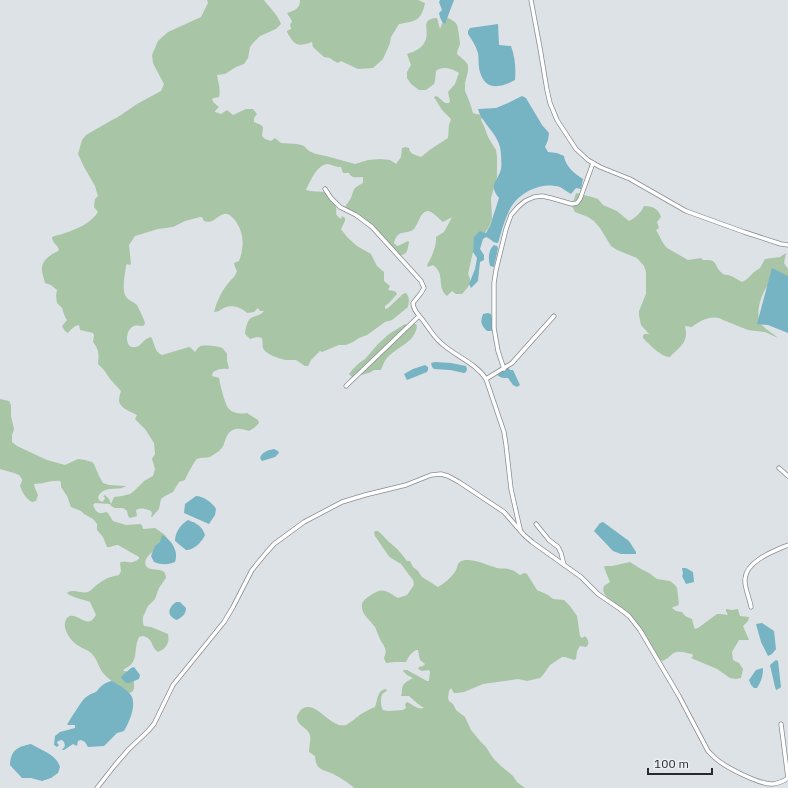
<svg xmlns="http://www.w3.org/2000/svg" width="788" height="788" viewBox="0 0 788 788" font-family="'IBM Plex Sans',sans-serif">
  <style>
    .green { fill: #a8c5a6 }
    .water { fill: #76b3c3 }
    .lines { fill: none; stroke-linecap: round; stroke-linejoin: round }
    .minor-casing { stroke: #8a8d91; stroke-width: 5 }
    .minor { stroke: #fff; stroke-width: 3.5 }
  </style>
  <rect width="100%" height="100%" fill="#dde2e6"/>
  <g class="green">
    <path d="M207,0H264C269,7 278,15 281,24L276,29L260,36L253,43L250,47L248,58L244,64L236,67L225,74L217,75C218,82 221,90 219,97L214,98L212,99C213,103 217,105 219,107L215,111V112L221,114L227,110L233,115L246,109H253L257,114L254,118V122L261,125L263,127L262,136L265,139L271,141L275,138L281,143L297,144L301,145L304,146L309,151L316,154L326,156L355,164L368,160L380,159L390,160L396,164L401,157L402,148L405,147L409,148C409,154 416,155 421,157L431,149L448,138L449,125L451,119L442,110L434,97L436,96L438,97L445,103H449L450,101L448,92L455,84L459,73C453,69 442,65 436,71L435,81L434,84L426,90H419L411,84L407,78V72L411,65L407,54C416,51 423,48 426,39C429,29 420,19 437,18L440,29L444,18L446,17C450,19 455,21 457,25C458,28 460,41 460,44C459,48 457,50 457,54L465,61L468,65V71L465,83V91L470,103L473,113L476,114L483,115L481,120L484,126L488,137L496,150L497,157V177L491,198L492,219L489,227L484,234L474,244L473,252L468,274L470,279V283L468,287L462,294H456L452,291L447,296C436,287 446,274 433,265L428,267L427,265C431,259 437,245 436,237L444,232L451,219L452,217L443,222C439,219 433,211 427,211C420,212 418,225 414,229C405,236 398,228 394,243L397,246L400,245L408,241L409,242C408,247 408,254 402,255C394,257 370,227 363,221C358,216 351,213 345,209V207C347,204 349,201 351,198C355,188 352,189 363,183V177C357,177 352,179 349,173H343L341,167C334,167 334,165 328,164C317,164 310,182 306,190C312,192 318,191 323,192C327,193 334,203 336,207C337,213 334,214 341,219L342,216L345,218V221L341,229L347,237L357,246L371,254L377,266L384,272V281L390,286L388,290L394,291L396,292L397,294L389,303L385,306V309L388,308L403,294L406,293C410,298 409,301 408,307L397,316L392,320L385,322L367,335L359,338L353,342L346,345H339L322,352L320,351L311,360L308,366H305L296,360C293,360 289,360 286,360C280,359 265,354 263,348C262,345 263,341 262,338L257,337L250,339L245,334C245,330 246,328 247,324C250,314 259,318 264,311H260L258,308L254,312L247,313C242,308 233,305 226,307C221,309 219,312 214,312C217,301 222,290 230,281C233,278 236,275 237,271L235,267L234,263L239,261C245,245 244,229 232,217C230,215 227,213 224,214C216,216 214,224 204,221L202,217H200L185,221L173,227L158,229L135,236L129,245L131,264L130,265L127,264L126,266C125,274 122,287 125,295C128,301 133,301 137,305C138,307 145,321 145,323C145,324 144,325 143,326C140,326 137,325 134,326C125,329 124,349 135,347C140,347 142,342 145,340C147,338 149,338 151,337C155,343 154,352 162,355L189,347L191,348L195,352C197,350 197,348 199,347C202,344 218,346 222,348C223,348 226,353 227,353V361L229,368L228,369C222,368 218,369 213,372L212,376L219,378C220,384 225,405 229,409C234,414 241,414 247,413L258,420L259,423L254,428L249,431C243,429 236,427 231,431C224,436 226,445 220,450C218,452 213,455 210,457C206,458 201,457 197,459C195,460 186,477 185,480L179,482L173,492L165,496L161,499L159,509L152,517H151L152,513L151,511C145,509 142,507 136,510L137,516L130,518L128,516L127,511L123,508H115L111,506L110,504L95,503L93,505C96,512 98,515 106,512L108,513L113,521L126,525L140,524L142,525L143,529L155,528L165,535L169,541C162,545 155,549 150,554C144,559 143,567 151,569C155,570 161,569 164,572C165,573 166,576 166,578L159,588L155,599L148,606L143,617V623L144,626L151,627L168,634C170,643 166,649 158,652C150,646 154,639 143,636L139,637C132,652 141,661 123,670L124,671L132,672L134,675V688L133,691L130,693C122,690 105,677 101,670C98,665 97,659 92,654C89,650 83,649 79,646C71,642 60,627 67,618C74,610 85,626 92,620C94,619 94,617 96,615L90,602C83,599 72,598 67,593C73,588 81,594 88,592C92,590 95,586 98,584C104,579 111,576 119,575L121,571L120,563L121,562C130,561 129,565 139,559V557L118,545C114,545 111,548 107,547L103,537L97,530V524L93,519L84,514L81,511L71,507L67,496L61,487V483L60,481C51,480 44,484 34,484L35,488L38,495L36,501L32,502C25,498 23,493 20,486L22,481V479L19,475L14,473L0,469V399L9,401L11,405V416L14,429L12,435V442L17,446L47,460L65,465L78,459L85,460L92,462L94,464L99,476L103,483L109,485L126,486C116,492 105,484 98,497L99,500L102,502L104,500L105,498L103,496L105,495L109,499L111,504L114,497L122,496L130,494L134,491L144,481L153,476L155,469L152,459L155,454L154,443L145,429L135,419L137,415C131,412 120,408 119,401C119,397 120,394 121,391L110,379L104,370L98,364C99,353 99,350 93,342L94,335L93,333L80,330L79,325C74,326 71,329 68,333L65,331L62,326L67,320L65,317L62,308L57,303L56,296L57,290L51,285L45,283C42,271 38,264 51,255C53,253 56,253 59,250C58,245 52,243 52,237C56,235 61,235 65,233C77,229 91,223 98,212L94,207L95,199L98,196L95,186L84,167L78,154L82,140L86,135L112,120L118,117L137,104L161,91L164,84L156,69L153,63L152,55L158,41L168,32L201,17L208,3Z"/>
    <path d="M300,0H418L425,3C421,21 416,21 399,24L391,37L390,43L383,59L373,68L358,69L341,61L338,63L334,61L330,58L324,57L313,47L312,42C297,47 295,46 287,32V31L291,29L290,25L292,21L287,13C295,10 300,9 300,0Z"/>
    <path d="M576,193L592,197L598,199L603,205L617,211L629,221C635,218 641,213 644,206C652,206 659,209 661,217L657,222L659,228L656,230C660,236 662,243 667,248L688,260L701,258L703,260C719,259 713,265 722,273C724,276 728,274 731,276C734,277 738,280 742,282L747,279L754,272L760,268L765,259L780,257L786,253L784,263L788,269V291L772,282C762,287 754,316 761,324C765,329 773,333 778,338L765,332L748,330L723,320C714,314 700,320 692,327L685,326C689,343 680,346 670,357C661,357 649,344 643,338V336L644,334H649L641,325L639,315V311L646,294V272L644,266L637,258L617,250L611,246L600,228L594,221L588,217L575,212L572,206Z"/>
    <path d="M405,324L407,325L416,324L417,326C415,342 399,346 389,356C385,359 383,365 381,370H374L369,373L352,377L349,374L353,369L358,364L365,359L378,344L389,334Z"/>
    <path d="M378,531C382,534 385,538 389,542C397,548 401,553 407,561H410L413,567L418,571L422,577L438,587C444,584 454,575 456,570C458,566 457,564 460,562C469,556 488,566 497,568C502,569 508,568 512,570C515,571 518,574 520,575L524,573L527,574L537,590L548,595L553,599L564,600L570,606L577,616L580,636L582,638L585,636C588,639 589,642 588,645L586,647L580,646L577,651L576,659L574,660L565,657H562L550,665L543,675L540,678L527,681L518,679L483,684L464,692L457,693H454L451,688L449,691L448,698L449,701L453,704L456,710L465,717L471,730L480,741L486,747L493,758L501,766L513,776L517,782L525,788H354L352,786C347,782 341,778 335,775C324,769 316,772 315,756L309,752C309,746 312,738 309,733C306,727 296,725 297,716C298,714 300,710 302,709C316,699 330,729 346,725C350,723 357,717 361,714C366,711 370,709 375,707C378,700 377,690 386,689L387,691C386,691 382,694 382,695C380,699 381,707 383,710L388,711L403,710L406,708L405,704L407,702C414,705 417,710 424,708L418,704L409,696H401C403,690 401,696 402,690C402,683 408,681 413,678L407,675L403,671L404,670H407L427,681H429L430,672L429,670L422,671L418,669L419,667L423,666L425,664L420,660L418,650H416C411,653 408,657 406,662H394L386,663L384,658C388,649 384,647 380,639C378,635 377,631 375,627C371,621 360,613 362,604C363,600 368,597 371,595C383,587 386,591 398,598L407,595L414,585L413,580L401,564L391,558L388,555L375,536L374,533L375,531Z"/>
    <path d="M630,562L641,569L649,573L657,579L670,581L675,585L677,588L679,604L677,606L673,607L672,608L676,611L682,612L685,616L692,619L694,627L695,629L698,628L717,614H720L728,615L726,611V609L732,610L738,609L739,613L740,616L749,617L748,621L743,626L749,640H739L732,652L733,660L739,663L743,669L741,678L736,679L730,678L717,669L691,658L693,656L692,654C687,653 679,650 674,653C669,656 668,659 662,661C647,650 642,628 630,615C624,609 607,599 604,593C603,590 603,589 604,586L610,582L605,570L604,566H612Z"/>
  </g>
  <g class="water">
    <path d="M440,0H454L445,24C441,22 440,17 439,13L442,10L439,2Z"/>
    <path d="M498,24L499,45L511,46C515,57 516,68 515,80C501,88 485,91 480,72C478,66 479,59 478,53C476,46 472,40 468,34V31L470,28Z"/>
    <path d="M522,96L526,98L542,125L549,133L548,140L545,147L548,152L557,153L564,156C565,166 575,174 583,179L581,189L576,188L571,194C567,192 564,189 560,187C541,181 517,193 509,211C504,221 501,233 498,243C493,243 491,239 486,237L483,239L480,249L484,255V260L480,262L478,281L471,288L469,284L475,269L477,258L473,252L474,237L480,231L486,233L490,226L499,198C488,184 497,183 501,169C502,165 501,152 500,147C497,133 481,122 478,109L496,108L508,103Z"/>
    <path d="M494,245L497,246L498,248L494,267L490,266C488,259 488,250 494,245Z"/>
    <polygon points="772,268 788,276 788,333 768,325 757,324"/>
    <path d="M488,313L491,314L493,322V331H487C481,325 480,322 483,314Z"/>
    <polygon points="435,362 451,363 466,366 467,369 466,372 464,373 450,370 434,369 432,367 431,363"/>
    <polygon points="425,365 428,367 428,370 427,372 407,380 404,374 413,369"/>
    <path d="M507,366L510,370H513L520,385L517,387L513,385L508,378C503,378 499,378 496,373Z"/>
    <path d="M274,449L278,451L279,453L275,457L262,461L260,458C262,452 268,450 274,449Z"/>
    <path d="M196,496C203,496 213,503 216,509L215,515L209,524L184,513L185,504Z"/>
    <path d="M188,520C196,523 202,526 205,535C202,542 194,550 186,550L175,541C175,532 181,524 188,520Z"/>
    <polygon points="603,522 629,541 636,552 636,554 621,554 613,551 594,531 600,523"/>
    <path d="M162,535C172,540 179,552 175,562C167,565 162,565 154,562L151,556L155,546L160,542Z"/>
    <polygon points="682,568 686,568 693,572 694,582 686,584 682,576 683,574"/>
    <path d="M176,602H180L186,608C186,614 182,617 177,620C166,616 168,608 176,602Z"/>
    <polygon points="762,623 774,631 776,649 772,654 768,656 761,642 756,624"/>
    <polygon points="776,660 778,661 781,687 780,688 776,690 775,687 770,665"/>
    <polygon points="134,667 140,675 139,679 129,683 126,683 122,679 121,677 131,668"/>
    <path d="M763,668C763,677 761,681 757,688H754L751,685L749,680L756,670Z"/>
    <path d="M112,681C117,684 130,691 132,697C136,707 129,723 124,731L117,733L104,746L88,747L85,742L81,740L78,741L77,746L73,744L64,750H62L65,746L64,742L62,740L58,741L57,743L59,745L57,747L54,745L55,736L60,732L75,728V725H67C68,723 82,700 85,698C88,695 93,693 96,692C100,687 105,682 112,681Z"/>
    <path d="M31,744C41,750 57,755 60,767L58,773L51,778L42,781L31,778H22L10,765C11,750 17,747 31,744Z"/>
  </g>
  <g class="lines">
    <g class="minor-casing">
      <g id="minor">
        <polyline points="531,0 540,48 547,90 550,103 557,120 576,149 588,160 600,167 630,179 686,211 744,232 781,244 788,245"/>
        <path d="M325,189L331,198L340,207L356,215L372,227L421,281L424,288L421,293L413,303C413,310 418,314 422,319C428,327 433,336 441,343C455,356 476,363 486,379L504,432L506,445L511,489L520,529"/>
        <polyline points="504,369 498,351 494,328 494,283 496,270 506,229 511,215 518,207 525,201 534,197 542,196 551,198 572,204 577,203 580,199 593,163"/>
        <polyline points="486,379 512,363 554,316"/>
        <polyline points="346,386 419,316"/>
        <polyline points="779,468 788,476"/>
        <polyline points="536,524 549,540 558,547 561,553 564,565"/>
        <path d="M751,607C750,599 744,587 745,579C746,561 774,551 788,545"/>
        <polyline points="781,724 788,778"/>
        <path d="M97,788L115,765L129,749L148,731L154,724L173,685L224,622L233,607L252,570L266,553L274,544L304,522L342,502L365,495L406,485L431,475L441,474L448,476L459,482L504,512L524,535L532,542L581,577L598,594L620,609L629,616L640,630L679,696L708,751C711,754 713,756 715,758C725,767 760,785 773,784C779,783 784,781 788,778"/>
      </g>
    </g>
    <use href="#minor" class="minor"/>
  </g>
  <path d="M648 768v6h64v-6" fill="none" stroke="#282a2b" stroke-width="2"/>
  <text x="654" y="768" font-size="12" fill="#282a2b" stroke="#ebeff3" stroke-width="3" paint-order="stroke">100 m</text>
</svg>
